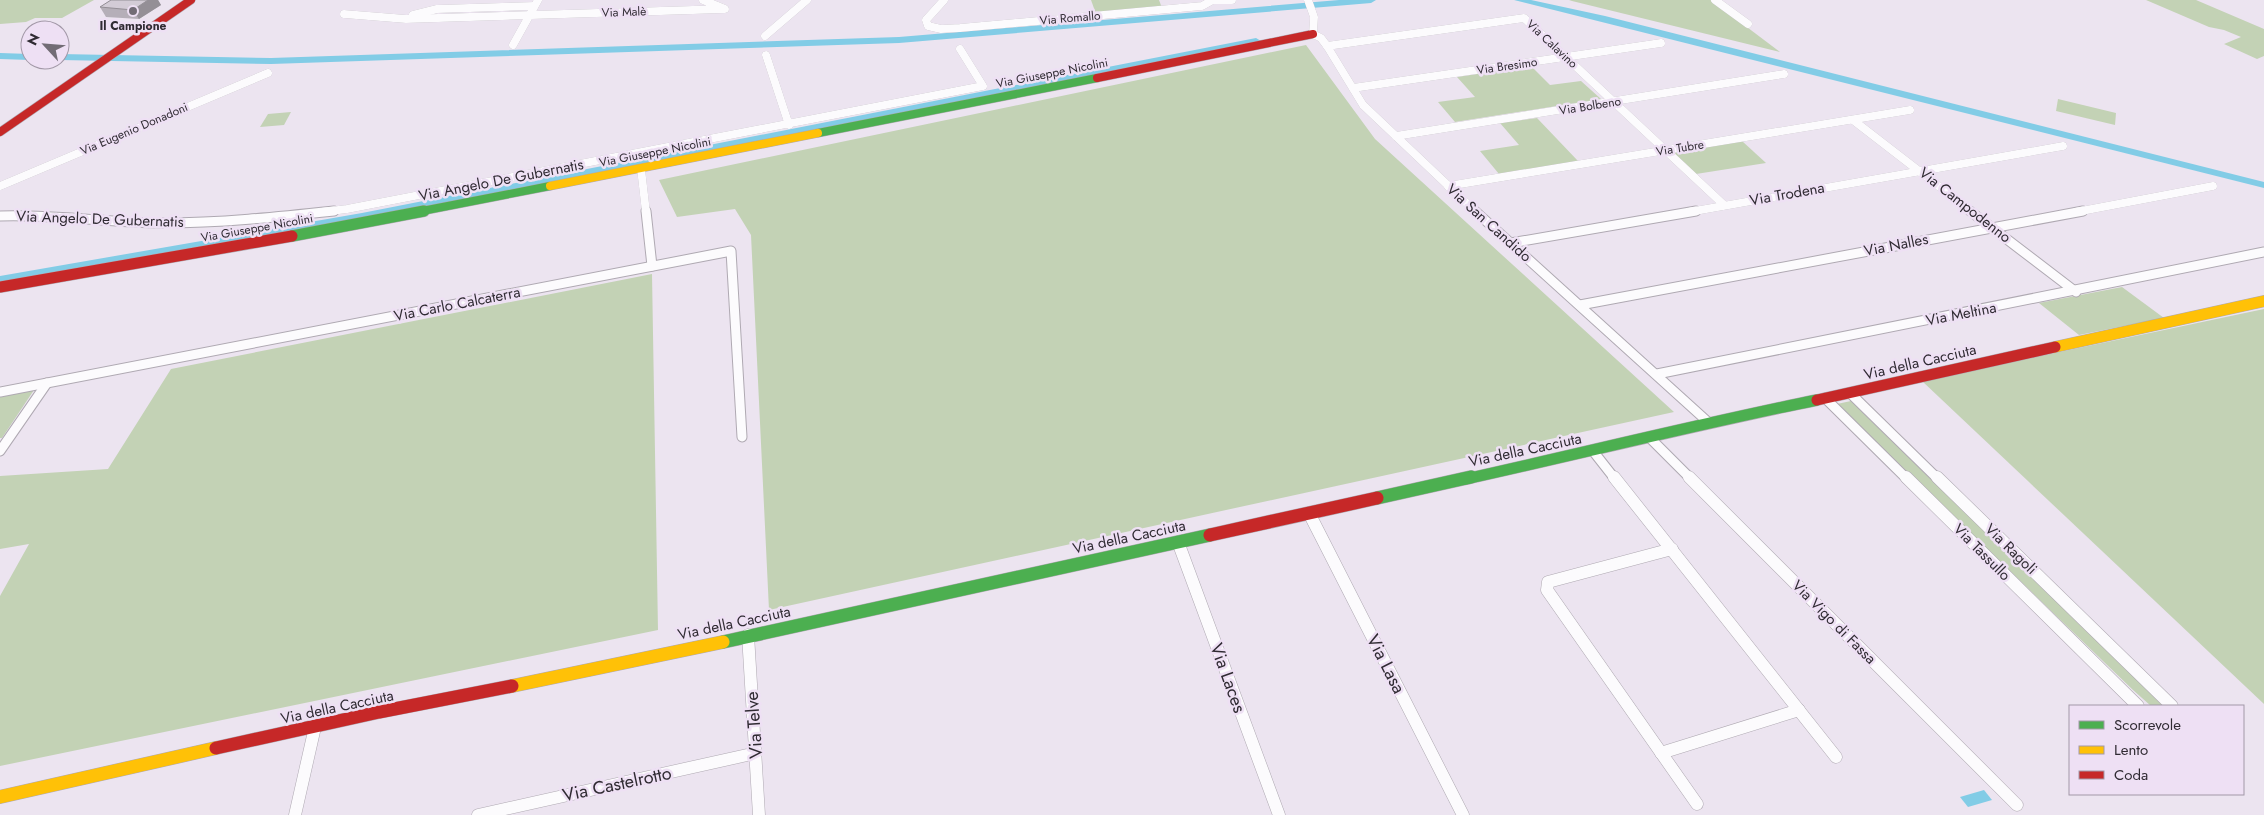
<svg xmlns="http://www.w3.org/2000/svg" width="2264" height="815" viewBox="0 0 2264 815" font-family="Jost,sans-serif">
  <style>
    .green { fill: #c3d2b5 }
    .water { fill: #82cce6 }
    .lines { fill: none; stroke-linecap: round; stroke-linejoin: round }
    .canal { fill: #82cce6; fill-rule: evenodd }
    .street-far2-casing { stroke: #afa9b2; stroke-width: 8 }
    .street-far1-casing { stroke: #afa9b2; stroke-width: 11 }
    .street-casing { stroke: #afa9b2; stroke-width: 13 }
    .fast-far2-casing { stroke: #afa9b2; stroke-width: 9 }
    .fast-far1-casing { stroke: #afa9b2; stroke-width: 12 }
    .fast-casing { stroke: #afa9b2; stroke-width: 14 }
    .slow-far2-casing { stroke: #afa9b2; stroke-width: 9 }
    .slow-far1-casing { stroke: #afa9b2; stroke-width: 12 }
    .slow-casing { stroke: #afa9b2; stroke-width: 14 }
    .jam-far2-casing { stroke: #afa9b2; stroke-width: 9 }
    .jam-far1-casing { stroke: #afa9b2; stroke-width: 12 }
    .jam-casing { stroke: #afa9b2; stroke-width: 14 }
    .street-far2 { stroke: #fcfbfd; stroke-width: 8 }
    .street-far1 { stroke: #fcfbfd; stroke-width: 9 }
    .street { stroke: #fcfbfd; stroke-width: 12 }
    .fast-far2 { stroke: #4caf50; stroke-width: 8 }
    .fast-far1 { stroke: #4caf50; stroke-width: 11 }
    .fast { stroke: #4caf50; stroke-width: 13 }
    .slow-far2 { stroke: #ffc107; stroke-width: 8 }
    .slow-far1 { stroke: #ffc107; stroke-width: 11 }
    .slow { stroke: #ffc107; stroke-width: 13 }
    .jam-far2 { stroke: #c62828; stroke-width: 8 }
    .jam-far1 { stroke: #c62828; stroke-width: 11 }
    .jam { stroke: #c62828; stroke-width: 13 }
    .wall { fill: #b5afb8 }
    .shaded-wall { fill: #948f96 }
    .building { fill: #d3ccd6; stroke: #948f96 }
    .poi-dot { fill: #726c75; stroke: #eee0f4; stroke-width: 2 }
    .labels { text-anchor: middle; dominant-baseline: central; stroke-width: 5; stroke-linejoin: round; paint-order: stroke }
    .far-street-label { font-size: 12px; fill: #302b33; stroke: #eee0f4 }
    .far-poi-label { font-size: 12px; font-weight: bold; fill: #302b33; stroke: #eee0f4 }
    .street-label { font-size: 15px; fill: #302b33; stroke: #eee0f4 }
    .near-street-label { font-size: 18px; fill: #302b33; stroke: #eee0f4 }
  </style>
  <rect width="100%" height="100%" fill="#ece4f0"/>
  <g class="green">
    <polygon points="0,0 94,0 62,18 35,18 26,22 0,24"/>
    <polygon points="1091,0 1159,0 1162,8 1096,14"/>
    <polygon points="1569,0 1711,0 1780,52 1572,1"/>
    <polygon points="2146,0 2196,0 2264,29 2264,56 2257,59 2224,44 2241,37 2224,30 2209,27"/>
    <polygon points="1306,45 1375,139 1674,412 769,610 751,235 735,209 677,217 659,180"/>
    <polygon points="1531,66 1550,85 1581,81 1601,99 1455,122 1438,102 1475,97 1457,77"/>
    <polygon points="2058,99 2116,113 2115,125 2056,111"/>
    <polygon points="291,112 284,125 260,127 268,114"/>
    <polygon points="1537,118 1578,161 1499,174 1480,151 1519,145 1500,123"/>
    <polygon points="1742,141 1766,163 1696,174 1673,152"/>
    <polygon points="652,274 658,630 0,766 0,596 29,544 0,549 0,476 108,469 171,369"/>
    <polygon points="2122,287 2164,318 2079,335 2039,303"/>
    <polygon points="2264,309 2264,704 1922,381"/>
    <polygon points="34,390 2,438 0,438 0,397"/>
    <polygon points="1851,401 2164,706 2151,706 2133,690 1837,404"/>
  </g>
  <polygon class="water" points="1984,790 1992,800 1968,807 1960,797"/>
  <g class="lines">
    <g class="canal">
      <polygon points="1339,0 1376,0 1371,3 899,43 271,64 60,60 60,54 271,58 899,37"/>
      <polygon points="1514,0 1531,0 1605,16 2264,182 2264,188"/>
      <polygon points="1256,38 1261,41 1259,43 362,219 0,284 0,276 362,213"/>
      <polygon points="0,53 30,54 30,60 0,59"/>
    </g>
    <g class="street-far2-casing">
      <g id="street-far2">
        <polyline points="944,0 926,20 928,26 941,29 960,28 1202,6 1211,1"/>
        <polyline points="1209,0 1232,0"/>
        <polyline points="1308,0 1314,17 1313,34 1321,38 1327,46 1363,105 1476,212"/>
        <polyline points="1715,0 1748,24"/>
        <polyline points="344,14 406,19 725,9 703,0"/>
        <polyline points="413,15 437,9 534,6"/>
        <polyline points="765,36 807,0"/>
        <polyline points="513,45 538,0"/>
        <polyline points="1327,46 1524,18 1724,205"/>
        <polyline points="766,55 789,125"/>
        <polyline points="1353,88 1661,43"/>
        <polyline points="1853,120 1972,212"/>
        <polyline points="1396,136 1784,74"/>
        <polyline points="641,169 646,212"/>
        <polyline points="0,186 268,73"/>
        <polyline points="1448,186 1910,110"/>
        <polyline points="322,212 347,209 983,86 960,49"/>
        <polyline points="1689,212 2063,146"/>
        <polyline points="2076,212 2213,186"/>
      </g>
    </g>
    <g class="street-far1-casing">
      <g id="street-far1">
        <polyline points="646,211 652,266"/>
        <polyline points="1475,211 1708,422"/>
        <polyline points="1970,211 2076,292"/>
        <path d="M0,216C55,214 109,223 163,223C220,223 277,217 334,211"/>
        <polyline points="1511,243 1696,211"/>
        <polyline points="1580,305 2083,211"/>
        <polyline points="1657,374 2264,252"/>
        <polyline points="0,392 731,251 742,437"/>
        <polyline points="1850,393 1938,479"/>
        <polyline points="1825,398 1907,479"/>
        <polyline points="1650,438 1691,479"/>
        <polyline points="0,451 47,383"/>
        <polyline points="1593,451 1615,479"/>
      </g>
    </g>
    <g class="street-casing">
      <g id="street">
        <polyline points="1614,477 1836,757"/>
        <polyline points="1689,477 2017,805"/>
        <polyline points="1906,477 2138,706"/>
        <polyline points="1937,477 2172,706"/>
        <polyline points="1309,513 1463,815"/>
        <polyline points="1178,542 1279,815"/>
        <polyline points="1672,549 1548,582 1547,590 1697,804"/>
        <polyline points="748,635 759,815"/>
        <polyline points="1661,753 1799,710"/>
        <polyline points="295,815 315,727"/>
        <polyline points="478,815 756,753"/>
      </g>
    </g>
    <g class="fast-far2-casing">
      <g id="fast-far2">
        <polyline points="818,133 1097,78"/>
        <polyline points="417,212 550,186"/>
      </g>
    </g>
    <g class="fast-far1-casing">
      <g id="fast-far1">
        <polyline points="292,236 424,211"/>
        <path d="M1466,479C1583,453 1699,424 1817,400"/>
      </g>
    </g>
    <g class="fast-casing">
      <g id="fast">
        <polyline points="1377,498 1471,477"/>
        <polyline points="723,642 1210,535"/>
      </g>
    </g>
    <g class="slow-far2-casing">
      <polyline id="slow-far2" points="550,186 818,133"/>
    </g>
    <g class="slow-far1-casing">
      <polyline id="slow-far1" points="2055,347 2264,301"/>
    </g>
    <g class="slow-casing">
      <g id="slow">
        <polyline points="512,686 723,642"/>
        <polyline points="0,797 216,748"/>
      </g>
    </g>
    <g class="jam-far2-casing">
      <g id="jam-far2">
        <polyline points="1097,78 1313,34"/>
        <polyline points="0,132 191,0"/>
      </g>
    </g>
    <g class="jam-far1-casing">
      <g id="jam-far1">
        <polyline points="0,287 292,236"/>
        <polyline points="1817,400 2055,347"/>
      </g>
    </g>
    <g class="jam-casing">
      <g id="jam">
        <polyline points="1210,535 1377,498"/>
        <polyline points="216,748 379,712 512,686"/>
      </g>
    </g>
    <use href="#street-far2" class="street-far2"/>
    <use href="#street-far1" class="street-far1"/>
    <use href="#street" class="street"/>
    <use href="#fast-far2" class="fast-far2"/>
    <use href="#fast-far1" class="fast-far1"/>
    <use href="#fast" class="fast"/>
    <use href="#slow-far2" class="slow-far2"/>
    <use href="#slow-far1" class="slow-far1"/>
    <use href="#slow" class="slow"/>
    <use href="#jam-far2" class="jam-far2"/>
    <use href="#jam-far1" class="jam-far1"/>
    <use href="#jam" class="jam"/>
  </g>
  <polygon class="wall" points="111,0 158,0 161,5 139,19 106,17 100,7"/>
  <polygon class="shaded-wall" points="148,0 158,0 161,5 139,19 133,10"/>
  <polygon class="building" points="111,0 148,0 133,10 100,7"/>
  <circle class="poi-dot" cx="133" cy="11" r="5"/>
  <g class="labels">
    <g class="far-street-label">
      <text transform="translate(624 12) rotate(-2)">Via Malè</text>
      <text transform="translate(1070 18) rotate(-5)">Via Romallo</text>
      <text transform="translate(1552 44) rotate(43)">Via Calavino</text>
      <text transform="translate(1507 66) rotate(-8)">Via Bresimo</text>
      <text transform="translate(1052 73) rotate(-11)">Via Giuseppe Nicolini</text>
      <text transform="translate(1590 106) rotate(-9)">Via Bolbeno</text>
      <text transform="translate(134 129) rotate(-23)">Via Eugenio Donadoni</text>
      <text transform="translate(1680 148) rotate(-9)">Via Tubre</text>
      <text transform="translate(655 152) rotate(-11)">Via Giuseppe Nicolini</text>
      <text transform="translate(257 228) rotate(-10)">Via Giuseppe Nicolini</text>
    </g>
    <g class="far-poi-label">
      <text x="133" y="26">Il Campione</text>
    </g>
    <g class="street-label">
      <text transform="translate(501 180) rotate(-11)">Via Angelo De Gubernatis</text>
      <text transform="translate(1787 194) rotate(-10)">Via Trodena</text>
      <text transform="translate(1965 205) rotate(38)">Via Campodenno</text>
      <text transform="translate(100 219) rotate(2)">Via Angelo De Gubernatis</text>
      <text transform="translate(1489 223) rotate(42)">Via San Candido</text>
      <text transform="translate(1896 245) rotate(-11)">Via Nalles</text>
      <text transform="translate(457 304) rotate(-11)">Via Carlo Calcaterra</text>
      <text transform="translate(1961 314) rotate(-11)">Via Meltina</text>
      <text transform="translate(1920 362) rotate(-13)">Via della Cacciuta</text>
      <text transform="translate(1525 450) rotate(-12)">Via della Cacciuta</text>
      <text transform="translate(1129 537) rotate(-12)">Via della Cacciuta</text>
      <text transform="translate(2011 549) rotate(44)">Via Ragoli</text>
      <text transform="translate(1982 552) rotate(45)">Via Tassullo</text>
      <text transform="translate(1834 622) rotate(45)">Via Vigo di Fassa</text>
      <text transform="translate(734 623) rotate(-12)">Via della Cacciuta</text>
      <text transform="translate(337 707) rotate(-12)">Via della Cacciuta</text>
    </g>
    <g class="near-street-label">
      <text transform="translate(1386 664) rotate(63)">Via Lasa</text>
      <text transform="translate(1228 678) rotate(70)">Via Laces</text>
      <text transform="translate(754 725) rotate(-94)">Via Telve</text>
      <text transform="translate(617 784) rotate(-12)">Via Castelrotto</text>
    </g>
  </g>
  <rect x="2069" y="705" width="175" height="90" fill="#eee0f4" stroke="#a298a7"/>
  <rect x="2079" y="721" width="25" height="8" fill="#4caf50" stroke="#a298a7"/>
  <text x="2114" y="730" font-size="15" fill="#302b33">Scorrevole</text>
  <rect x="2079" y="746" width="25" height="8" fill="#ffc107" stroke="#a298a7"/>
  <text x="2114" y="755" font-size="15" fill="#302b33">Lento</text>
  <rect x="2079" y="771" width="25" height="8" fill="#c62828" stroke="#a298a7"/>
  <text x="2114" y="780" font-size="15" fill="#302b33">Coda</text>
  <g transform="translate(45 45) rotate(296)"><circle r="24" fill="#eee0f4" stroke="#a298a7"/>
  <path d="M0-4L9 19L0 12L-9 19Z" fill="#726c75"/>
  <text y="-8" font-size="14" font-weight="bold" text-anchor="middle" fill="#302b33">N</text>
  </g>
</svg>
